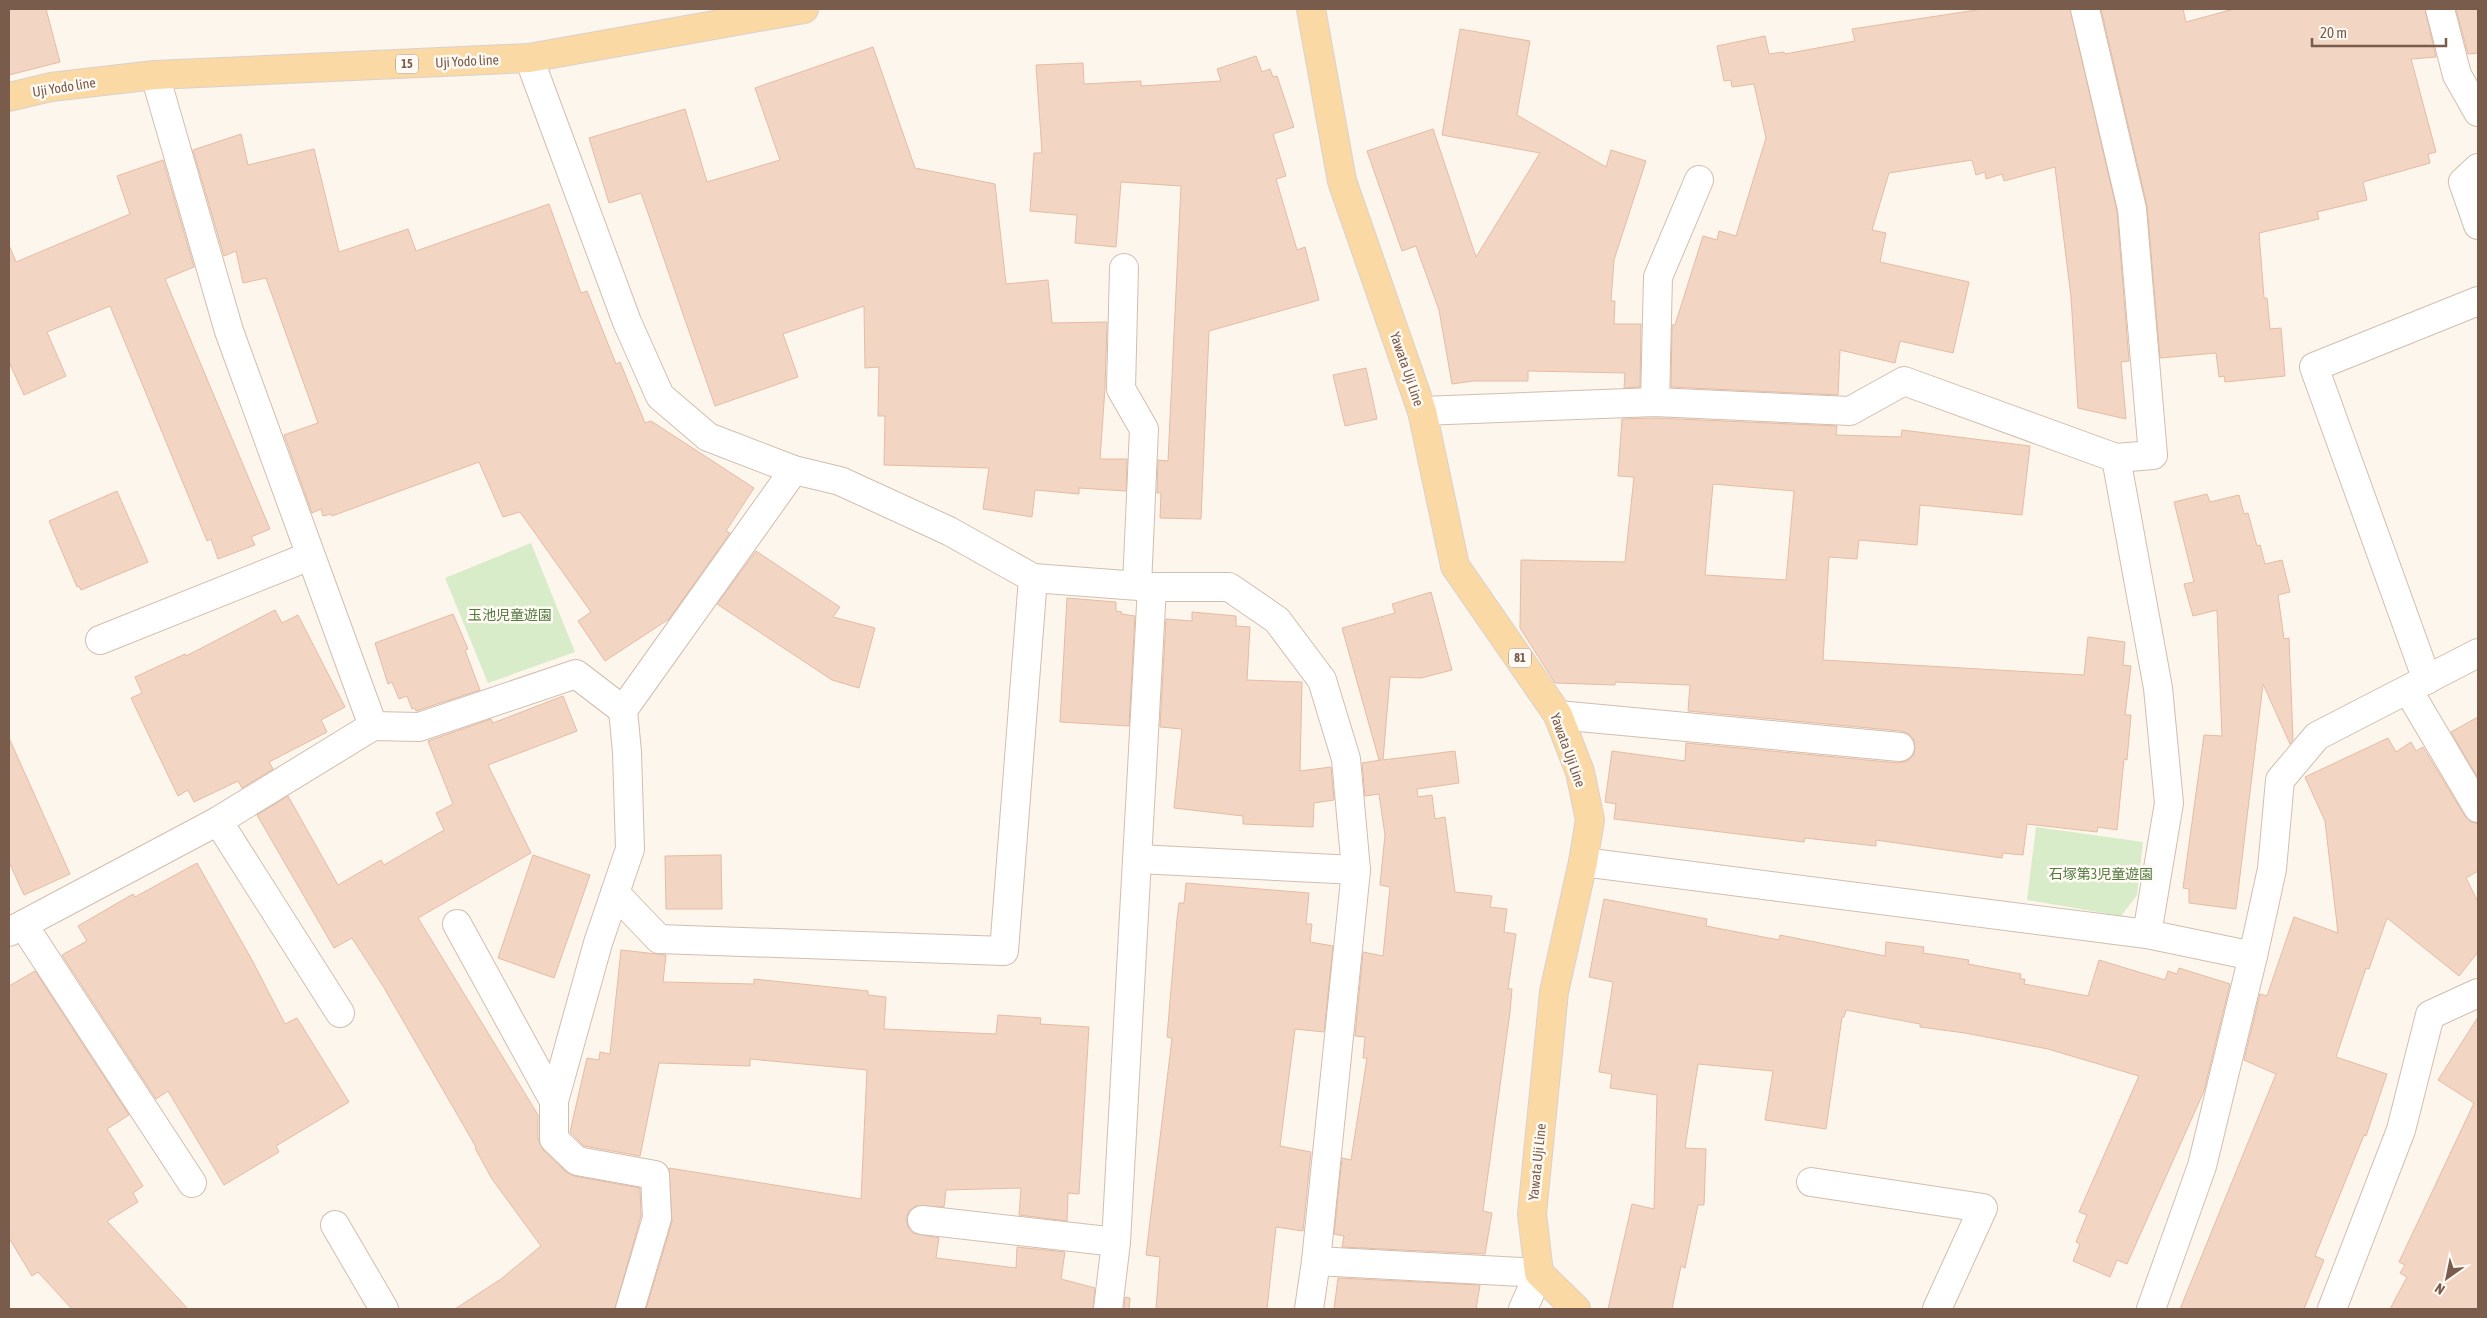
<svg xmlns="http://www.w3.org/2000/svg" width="2487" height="1318" viewBox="0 0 2487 1318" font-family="'Asap Condensed','Noto Sans JP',sans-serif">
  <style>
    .green { fill: #d8ecc9 }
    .building { fill: #f3d5c3; stroke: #e6bba3; fill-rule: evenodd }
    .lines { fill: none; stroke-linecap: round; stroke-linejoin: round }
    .minor-casing { stroke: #d1beb0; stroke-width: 30 }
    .primary-casing { stroke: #dad1cd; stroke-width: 30 }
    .minor { stroke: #fff; stroke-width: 28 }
    .primary { stroke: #fbd9a5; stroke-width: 28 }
    .labels { text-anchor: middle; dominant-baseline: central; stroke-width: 5; stroke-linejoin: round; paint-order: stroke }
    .shield { fill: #fffaf3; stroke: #a28b7f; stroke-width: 1 }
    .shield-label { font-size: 12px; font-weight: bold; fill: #7a5c4d }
    .street-label { font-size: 14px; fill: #7a5c4d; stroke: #fffaf3 }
    .park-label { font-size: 14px; fill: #537a41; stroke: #fffaf3 }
  </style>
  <rect width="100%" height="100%" fill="#fdf6ec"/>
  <g class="green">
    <polygon points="531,543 575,652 488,683 445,578"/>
    <polygon points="2036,827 2143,842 2137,895 2121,916 2027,900"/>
  </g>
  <g class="building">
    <polygon points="9,9 46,9 60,62 9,75"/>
    <polygon points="1983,9 2070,9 2117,211 2129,361 2121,362 2126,419 2078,408 2071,297 2055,167 2004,181 2002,174 1986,179 1985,172 1976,175 1972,160 1889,173 1872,230 1886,233 1880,262 1969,282 1953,353 1900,341 1895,363 1840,350 1838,395 1671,387 1672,325 1675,325 1703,236 1717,240 1719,231 1736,236 1766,138 1754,84 1732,87 1731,80 1724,81 1717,46 1765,36 1769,54 1784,52 1785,54 1855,41 1852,29"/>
    <polygon points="2101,9 2183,9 2186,22 2234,9 2425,9 2436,57 2411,59 2436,152 2428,154 2430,163 2363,182 2367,200 2317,212 2319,219 2259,233 2264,298 2267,298 2270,329 2281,328 2285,376 2225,382 2224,376 2219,377 2216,353 2160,358 2147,206"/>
    <polygon points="2456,9 2478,9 2478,53 2468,54"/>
    <polygon points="1460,29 1530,41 1517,115 1606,167 1611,150 1646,161 1614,260 1611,301 1615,301 1614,324 1641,324 1640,387 1624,388 1625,373 1531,371 1528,371 1528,381 1473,381 1452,384 1439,310 1416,246 1402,251 1367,151 1433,129 1476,257 1540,153 1442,135"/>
    <polygon points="873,47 915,168 995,184 1006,284 1048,280 1052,323 1107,322 1105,388 1100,459 1127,459 1126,491 1079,488 1079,494 1035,490 1032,517 983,509 989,468 884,465 885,416 878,416 879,367 865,368 864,306 783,334 798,377 715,406 641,193 609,203 589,138 685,109 707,182 780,160 755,88"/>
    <polygon points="1256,56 1262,72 1270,69 1273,77 1277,76 1294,127 1273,134 1286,176 1276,179 1297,250 1305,247 1319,300 1209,331 1201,519 1160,518 1161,493 1157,493 1158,460 1168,461 1181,186 1121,182 1116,247 1075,243 1077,215 1030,211 1034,153 1042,153 1036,65 1083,63 1084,84 1141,81 1141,86 1221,81 1217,69"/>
    <polygon points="241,134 248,165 314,149 339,252 408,229 416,251 549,204 581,293 587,291 616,364 620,362 645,423 651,421 754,488 726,531 730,533 669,619 605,661 578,621 591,612 520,512 503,517 479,462 332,516 331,514 323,516 321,509 312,513 284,435 318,423 266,278 243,283 236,251 224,256 193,150"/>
    <polygon points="163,160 194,267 165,279 270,529 251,537 255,545 218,559 211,539 207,541 110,306 47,332 66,376 24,395 9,362 9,245 16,262 130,214 117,176"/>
    <polygon points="1366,368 1377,419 1345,426 1333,375"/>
    <path d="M1655,418L1837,426L1836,435L1901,437L1902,430L2030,446L2022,515L1920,505L1917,545L1859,540L1857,559L1829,557L1823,660L2084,675L2088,637L2125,642L2123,665L2131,666L2125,715H2131L2127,760L2124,759L2117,830L2098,827L2097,832L2027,824L2023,855L2003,853L2002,858L1876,840V846L1805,838L1804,842L1614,819L1616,804L1605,802L1612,751L1685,761L1686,743L1899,763L1907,761L1913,756L1915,749L1914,740L1909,734L1901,731L1688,711L1690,685L1615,682V685L1555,683L1520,628L1521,560L1625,562L1634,477L1618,476L1622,419ZM1713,484L1794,491L1786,580L1705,575Z"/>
    <polygon points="117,491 148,562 81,590 79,586 77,587 49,521"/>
    <polygon points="2207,494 2210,502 2239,495 2244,514 2248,513 2257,546 2260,545 2265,564 2282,560 2290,592 2278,595 2284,639 2289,638 2293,740 2290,744 2263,684 2236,909 2189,903 2189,889 2183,888 2204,735 2222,736 2217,610 2193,616 2184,584 2194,582 2174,502"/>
    <polygon points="756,551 840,607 833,617 875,628 859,688 832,680 717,604"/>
    <polygon points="1431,592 1452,670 1421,678 1390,677 1383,760 1455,751 1459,783 1417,789 1418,797 1432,795 1435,819 1445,817 1455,892 1492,896 1490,907 1507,909 1504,932 1516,934 1508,989 1512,989 1510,1012 1483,1211 1492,1213 1485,1254 1342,1247 1344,1236 1334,1234 1342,1158 1351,1160 1367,1058 1363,1058 1365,1037 1355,1036 1363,952 1383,956 1390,887 1380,885 1385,835 1379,794 1365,796 1362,763 1381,760 1379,760 1342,628 1395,613 1392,604"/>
    <polygon points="1067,598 1116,602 1116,611 1122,612 1121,614 1135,616 1129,726 1060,722"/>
    <polygon points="275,610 282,623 298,615 345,707 321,720 327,732 269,762 273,769 242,788 238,781 194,802 188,790 178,796 131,698 142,693 135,677 185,654 186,656"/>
    <polygon points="1192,612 1236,616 1236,626 1250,627 1247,680 1302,682 1300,771 1331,767 1334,800 1314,803 1313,827 1243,824 1243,816 1174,808 1182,729 1160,727 1166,619 1192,621"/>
    <polygon points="453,614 468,649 465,650 480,690 416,711 415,708 412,709 407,696 399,699 392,682 388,684 375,643"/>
    <polygon points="563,696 577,731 488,765 531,853 418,918 538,1115 538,1139 543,1150 566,1172 574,1176 640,1188 641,1216 615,1309 455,1309 501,1279 541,1246 492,1179 475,1148 476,1147 383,986 352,938 334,948 257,815 288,796 338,885 381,860 384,865 444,830 436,813 453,804 428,741 491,719 493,723"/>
    <polygon points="2478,717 2478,778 2451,732"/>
    <polygon points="9,738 70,874 24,895 9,862"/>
    <polygon points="2388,738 2396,752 2411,742 2416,751 2423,747 2465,816 2471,822 2478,824 2478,871 2466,878 2478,902 2478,952 2459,976 2387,918 2369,969 2366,968 2336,1057 2387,1074 2366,1136 2364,1135 2315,1256 2324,1260 2304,1309 2180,1309 2276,1074 2244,1060 2260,994 2267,996 2294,917 2338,933 2325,821 2305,777"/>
    <polygon points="533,855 590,875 554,978 498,958"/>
    <polygon points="721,855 722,909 666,909 665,856"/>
    <polygon points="197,863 252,960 285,1024 297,1018 349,1102 276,1146 279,1152 224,1185 168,1091 156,1099 62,955 87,941 78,926 133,894 135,897"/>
    <polygon points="1186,883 1309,893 1306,924 1312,924 1310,942 1333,946 1324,1032 1295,1029 1280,1146 1311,1152 1303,1231 1276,1227 1267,1309 1156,1309 1160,1257 1146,1255 1172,1038 1167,1037 1177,919 1179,903 1184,903"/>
    <polygon points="1604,899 1707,919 1706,926 1779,940 1780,935 1885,956 1886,942 1924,947 1923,953 1969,960 1968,964 2021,974 2020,979 2025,979 2024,984 2088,996 2099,960 2165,980 2168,971 2177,974 2179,968 2230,984 2204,1091 2127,1264 2117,1260 2110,1277 2073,1261 2080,1244 2076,1242 2087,1215 2079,1212 2139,1076 2048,1049 1965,1033 1920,1027 1920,1024 1846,1010 1844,1017 1842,1017 1826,1129 1765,1120 1773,1071 1698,1064 1685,1148 1706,1149 1704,1205 1698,1205 1685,1268 1681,1266 1672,1309 1608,1309 1632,1204 1654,1209 1657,1095 1610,1088 1612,1074 1599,1072 1613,982 1589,977"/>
    <polygon points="621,950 666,955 663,982 754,984 754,979 868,991 868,995 886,997 884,1029 996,1034 998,1015 1041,1018 1040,1024 1089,1027 1079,1194 1068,1193 1067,1221 1019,1215 1021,1188 946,1190 944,1207 916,1206 909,1211 906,1219 908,1227 913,1233 939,1238 936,1258 1016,1268 1017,1247 1065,1252 1061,1279 1095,1288 1093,1309 646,1309 672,1222 669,1168 861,1199 867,1070 750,1059 750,1066 659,1063 640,1156 584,1146 570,1132 587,1058 599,1060 600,1052 610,1054"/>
    <polygon points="35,971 129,1115 107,1129 143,1186 133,1193 138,1202 107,1221 188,1309 72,1309 38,1272 32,1276 9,1238 9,986"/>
    <polygon points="2478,1017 2478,1309 2390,1309 2407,1277 2400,1273 2405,1265 2399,1262 2474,1103 2438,1080"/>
    <polygon points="1338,1278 1480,1285 1476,1309 1334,1309"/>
    <polygon points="1125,1297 1130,1298 1129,1309 1124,1309"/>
  </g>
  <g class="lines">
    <g class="minor-casing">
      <g id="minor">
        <polyline points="2440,9 2457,75 2478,112"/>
        <polyline points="529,58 627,322 660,396 708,437 794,470 840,481 949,531 1033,578 1152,587 1229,587 1277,620 1322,680 1346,759 1356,870 1316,1261 1309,1309"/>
        <polyline points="155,75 229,331 373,726"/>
        <polyline points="2478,168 2463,182 2478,225"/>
        <polyline points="1124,268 1121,389 1144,429 1137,585"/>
        <polyline points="1655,402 1658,277 1699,180"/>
        <polyline points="1422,411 1655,402 1850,411 1904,381 2116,458 2153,455 2132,209 2085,9"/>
        <polyline points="2116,458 2158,688 2169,803 2147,934"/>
        <polyline points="100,640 310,556"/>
        <polyline points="2427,680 2314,367 2478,301"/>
        <polyline points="2408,690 2478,808"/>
        <polyline points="1558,715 1900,747"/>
        <polyline points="218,821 340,1013"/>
        <polyline points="1138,859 1356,870"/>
        <polyline points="1583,862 2147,934 2253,956"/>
        <polyline points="615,893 659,939 1004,951 1033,578"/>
        <polyline points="457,924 554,1101"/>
        <polyline points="24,926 192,1183"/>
        <polyline points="9,932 218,821 373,726 419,727 576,674 623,710"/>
        <polyline points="1811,1182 1983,1208 1937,1309"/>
        <polyline points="922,1220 1116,1242"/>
        <polyline points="335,1225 384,1309"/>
        <polyline points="1316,1261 1539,1273 1523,1309"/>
        <polyline points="630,1309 657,1218 655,1175 577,1161 554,1139 554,1101 598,943 630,849 627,752 623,710 794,470"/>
        <polyline points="1108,1309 1116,1242 1152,587"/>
        <polyline points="2151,1309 2202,1166 2253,956 2272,869 2280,780 2317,736 2478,653"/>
        <polyline points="2332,1309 2401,1130 2430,1015 2478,993"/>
      </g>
    </g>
    <g class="primary-casing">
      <g id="primary">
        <polyline points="1311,9 1342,181 1422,411 1455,566 1558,715 1580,772 1590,820 1583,862 1554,992 1532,1214 1539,1273 1576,1309"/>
        <polyline points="9,97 51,87 155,75 529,58 804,9"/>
      </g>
    </g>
    <use href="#minor" class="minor"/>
    <use href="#primary" class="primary"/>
  </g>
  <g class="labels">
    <g class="shield">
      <rect x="396" y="54.5" width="22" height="19" rx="4"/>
      <rect x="1509" y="648.5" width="22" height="19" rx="4"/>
    </g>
    <g class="shield-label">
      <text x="407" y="64">15</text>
      <text x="1520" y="658">81</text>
    </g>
    <g class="street-label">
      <text transform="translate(467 61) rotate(-3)">Uji Yodo line</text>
      <text transform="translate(64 87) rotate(-9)">Uji Yodo line</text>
      <text transform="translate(1407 369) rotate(71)">Yawata Uji Line</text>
      <text transform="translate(1568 750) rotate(70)">Yawata Uji Line</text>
      <text transform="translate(1537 1162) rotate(-84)">Yawata Uji Line</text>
    </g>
    <g class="park-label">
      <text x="510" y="615">玉池児童遊園</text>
      <text x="2101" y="874">石塚第3児童遊園</text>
    </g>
  </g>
  <rect width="2487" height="1318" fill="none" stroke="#7a5c4d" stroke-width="20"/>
  <g transform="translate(2447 1278) rotate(213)" stroke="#fffaf3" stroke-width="4" paint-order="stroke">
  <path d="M0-4L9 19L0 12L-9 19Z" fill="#7a5c4d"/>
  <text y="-8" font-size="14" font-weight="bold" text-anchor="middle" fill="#7a5c4d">N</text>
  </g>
  <path d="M2312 38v8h134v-8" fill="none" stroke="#7a5c4d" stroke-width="2.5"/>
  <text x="2320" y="38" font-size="15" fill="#7a5c4d" stroke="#fffaf3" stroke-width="4" paint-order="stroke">20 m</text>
</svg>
